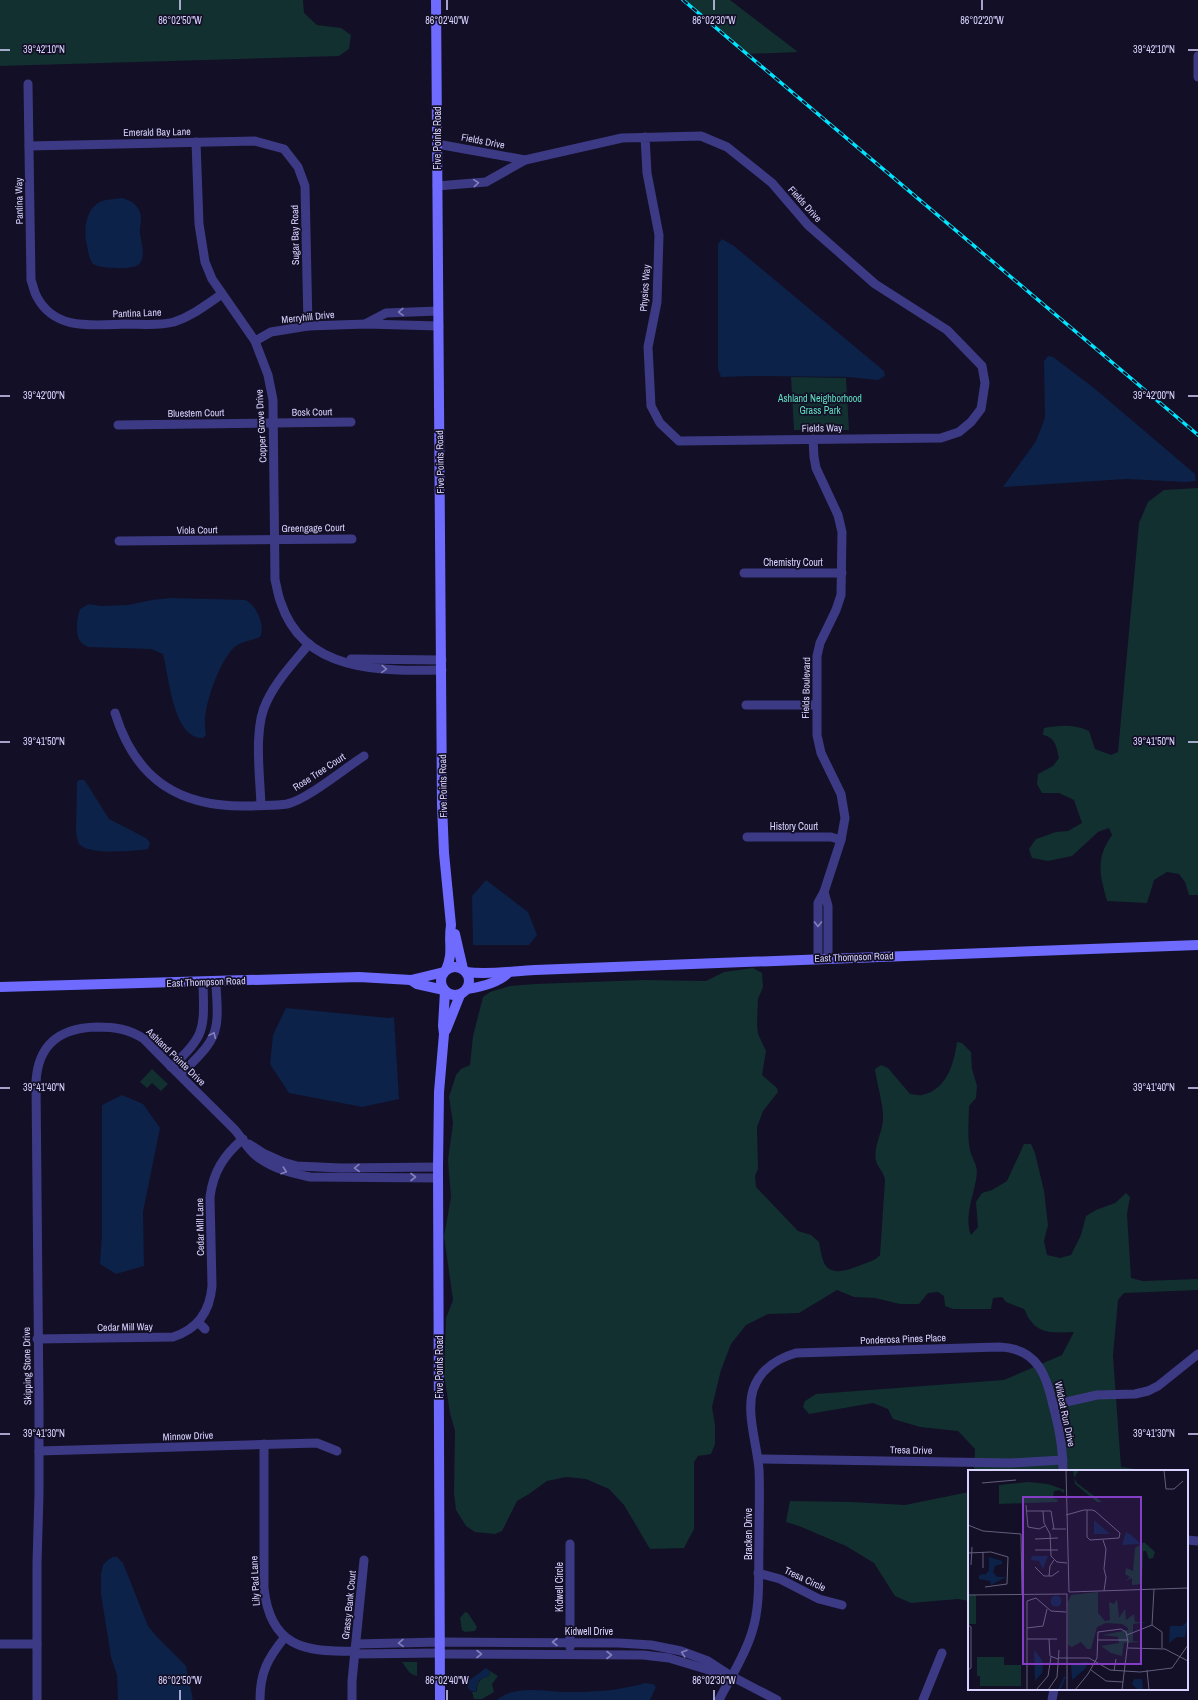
<svg xmlns="http://www.w3.org/2000/svg" width="1198" height="1700" viewBox="0 0 1198 1700" font-family="'Archivo Narrow',sans-serif">
  <style>
    .green { fill: #12302f }
    .water { fill: #0c2248 }
    .lines { fill: none; stroke-linecap: round; stroke-linejoin: round }
    .street { stroke: #3d3a85; stroke-width: 9 }
    .secondary { stroke: #6f6bff; stroke-width: 10 }
    .rail-casing { stroke: #00e5ff; stroke-width: 3.5 }
    .rail { stroke: #130f26; stroke-width: 2; stroke-dasharray: 6; stroke-linecap: butt }
    .oneway { stroke: #837fbc }
    .ticks { fill: none; stroke: #d9d4ff; stroke-width: 1.5 }
    .labels { text-anchor: middle; dominant-baseline: central; stroke-width: 3.5; stroke-linejoin: round; paint-order: stroke }
    .street-label { font-size: 10px; fill: #d9d4ff; stroke: #130f26 }
    .park-label { font-size: 10px; fill: #5fe0c0; stroke: #130f26 }
    .inset-river { fill: none; stroke: #0c2248; stroke-width: 2 }
    .inset-road { fill: none; stroke: #625e7d; stroke-width: 1 }
    .view { fill: #843dc5; fill-opacity: 0.15; stroke: #843dc5; stroke-width: 2 }
    .inset-edge { fill: none; stroke: #d9d4ff; stroke-width: 2 }
    .ticks-label { font-size: 10px; text-anchor: middle; fill: #d9d4ff; stroke: #130f26; stroke-width: 3.5; stroke-linejoin: round; paint-order: stroke }
  </style>
  <rect width="100%" height="100%" fill="#130f26"/>
  <g class="green">
    <polygon points="0,0 303,0 304,13 317,25 341,28 351,35 349,49 339,56 0,66"/>
    <polygon points="683,0 730,0 798,52 747,54"/>
    <polygon points="791,377 846,378 849,430 794,430"/>
    <path d="M1198,488V895H1189L1185,882L1179,874L1167,872L1154,880L1147,903L1107,901C1100,875 1095,859 1112,835L1109,828L1098,832L1072,856L1048,861L1032,858L1029,849L1036,839L1056,832L1068,831L1082,823L1074,800L1059,793H1042L1037,784L1038,774L1053,766L1059,758C1056,746 1056,738 1043,735L1044,728C1060,725 1074,724 1089,731L1095,749L1111,755L1118,752L1139,523L1148,502L1164,490Z"/>
    <path d="M753,968L762,973L763,987L758,999L757,1025L758,1034L766,1051L762,1075L777,1088L778,1092L763,1111L757,1127L758,1169L755,1176L756,1187L798,1231L811,1235L819,1242C820,1248 821,1254 823,1260C828,1278 849,1270 861,1265C868,1262 875,1261 880,1255L885,1180C884,1172 878,1168 876,1161C873,1146 883,1132 883,1118C883,1102 877,1085 875,1069L881,1065L888,1068L910,1094C913,1094 919,1096 922,1095C947,1090 954,1063 957,1042L962,1043L971,1052L972,1069L977,1086L976,1098L969,1106C969,1120 967,1136 970,1150C973,1163 979,1163 976,1180C973,1197 964,1218 971,1235L978,1227L976,1202L982,1193L992,1190L1007,1181L1024,1144H1031L1035,1153L1044,1191L1048,1225L1044,1241L1047,1255L1060,1258L1071,1255L1081,1235L1086,1216L1096,1210L1115,1203L1126,1193L1130,1197L1127,1214L1131,1278L1143,1281L1198,1279V1290L1124,1293L1118,1300L1113,1356L1121,1467L1151,1471H974L975,1449L958,1431L920,1427L893,1419L888,1409L873,1403L809,1414L803,1407L805,1401L816,1394L1004,1380L1062,1355L1074,1332C1058,1332 1041,1336 1030,1320C1027,1317 1027,1313 1024,1309L1006,1302L1002,1297L993,1298L991,1309H953L945,1306L944,1296L938,1292L928,1293L919,1304H900L875,1298L854,1297L837,1290L799,1313L768,1314L746,1325L731,1344L721,1370L712,1407L715,1425V1444L711,1454L698,1456L694,1462V1529L684,1548L650,1549L624,1505L609,1489L586,1479L566,1477L547,1481L529,1494L517,1501L502,1531L495,1534L475,1532L466,1526L456,1510L454,1493L455,1431L450,1413L444,1374L446,1318L453,1300L444,1236L451,1197L448,1160L453,1123L449,1097L456,1075L461,1069L470,1065L473,1036L483,997L490,992L510,986L535,984L645,980L706,981L724,972Z"/>
    <polygon points="152,1069 168,1084 161,1091 152,1083 147,1088 140,1082"/>
    <polygon points="969,1492 969,1601 958,1599 911,1603 895,1596 874,1563 846,1546 799,1526 786,1522 790,1501 851,1502 905,1505"/>
    <polygon points="465,1612 468,1613 477,1627 475,1631 465,1632 462,1630 460,1618"/>
    <path d="M402,1662H417V1676C409,1675 406,1667 402,1662Z"/>
    <path d="M490,1671L498,1676L492,1684L494,1692L482,1699H474L472,1692H477C476,1683 480,1678 489,1676Z"/>
  </g>
  <g class="water">
    <path d="M121,198C133,200 142,208 141,221C141,225 139,229 140,233C141,243 147,258 138,265C131,270 106,268 98,266L93,264C88,257 88,249 86,241C84,225 87,204 106,200C111,199 116,199 121,198Z"/>
    <polygon points="722,239 734,246 884,371 885,376 878,380 848,377 751,376 721,377 718,369 718,244"/>
    <polygon points="1048,356 1053,357 1094,388 1195,474 1196,481 1187,482 1126,479 1003,487 1036,441 1045,418 1044,361"/>
    <path d="M170,598L245,600C256,604 266,626 260,637C253,640 244,641 237,645C222,656 209,693 206,711C204,719 205,727 206,735L203,738C173,739 169,676 163,654L151,649L89,647C73,643 76,622 80,609L89,604L101,606L128,605L152,600Z"/>
    <path d="M79,780H84L87,784L109,819L146,838L150,843L148,849L141,850C126,851 89,855 79,844C77,840 77,836 76,832L77,782Z"/>
    <polygon points="486,880 528,912 537,935 529,945 473,945 472,896"/>
    <polygon points="286,1008 388,1018 394,1017 399,1099 362,1107 289,1093 270,1064 273,1035"/>
    <polygon points="122,1095 143,1104 160,1128 143,1212 144,1266 116,1274 100,1264 102,1234 102,1105"/>
    <polygon points="113,1557 117,1557 123,1563 148,1626 157,1637 186,1666 193,1700 118,1700 117,1675 111,1657 101,1594 101,1574 103,1565 108,1560"/>
    <polygon points="486,1668 490,1671 489,1676 479,1680 476,1689 477,1692 471,1691 468,1688 467,1682"/>
    <path d="M645,1683L653,1684L656,1687L650,1700H497C517,1683 549,1693 572,1692C598,1692 621,1690 645,1683Z"/>
  </g>
  <g class="lines">
    <g class="street">
      <polyline points="1198,56 1198,77"/>
      <path d="M28,84L31,280C33,285 34,292 37,297C55,331 93,325 125,324C141,324 159,326 174,322C192,316 206,305 222,294"/>
      <path d="M196,142L199,224L205,262L212,279L255,341L268,375L273,400L275,580C277,587 278,596 281,603C304,673 382,671 442,670"/>
      <polyline points="437,144 525,160"/>
      <polyline points="29,146 255,141 284,149 298,167 305,186 308,326"/>
      <polyline points="437,186 486,182 525,160 622,138 701,136 727,147 772,183 808,225 875,284 947,330 982,366 985,383 981,409 971,422 959,432 941,438 679,441 660,423 651,406 648,347 657,302 659,235 647,173 645,137"/>
      <polyline points="367,323 386,313 438,311"/>
      <polyline points="255,341 271,332 308,326 366,324 439,326"/>
      <polyline points="118,425 351,422"/>
      <polyline points="813,439 814,457 816,468 838,515 842,532 841,595 836,610 820,643 817,656 817,735 821,753 841,794 845,818 841,840 824,892 818,903 818,958"/>
      <polyline points="119,541 352,539"/>
      <polyline points="744,573 842,573"/>
      <polyline points="351,659 442,660"/>
      <polyline points="746,705 816,705"/>
      <path d="M115,713C136,781 181,808 250,806C262,805 275,806 287,804C308,799 345,768 364,756"/>
      <path d="M261,805C260,776 253,727 267,701C277,680 294,662 309,644"/>
      <polyline points="747,837 831,837 841,840"/>
      <polyline points="824,892 828,906 828,958"/>
      <path d="M171,1067C207,1036 204,1027 203,982"/>
      <path d="M180,1075C193,1061 213,1046 216,1026C219,1012 216,996 216,982"/>
      <polyline points="249,1144 263,1153 283,1162 297,1166 341,1168 438,1167"/>
      <polyline points="198,1322 205,1329"/>
      <path d="M37,1339L173,1337C198,1329 210,1311 212,1286L210,1197C213,1172 224,1155 243,1139"/>
      <polyline points="1053,1405 1097,1395 1135,1394 1148,1391 1158,1386 1198,1354"/>
      <path d="M264,1444V1588C270,1646 304,1653 355,1651"/>
      <polyline points="39,1451 317,1443 337,1451"/>
      <polyline points="758,1459 1011,1463 1063,1460"/>
      <polyline points="1187,1540 1198,1541"/>
      <polyline points="570,1544 570,1647"/>
      <polyline points="758,1573 780,1579 819,1599 842,1605"/>
      <polyline points="0,1644 37,1644"/>
      <polyline points="356,1644 440,1642 619,1643 651,1645 681,1651 708,1661 731,1676 777,1700"/>
      <polyline points="355,1654 440,1653"/>
      <polyline points="440,1654 643,1655 669,1658 722,1674"/>
      <path d="M37,1700V1563L39,1494V1405L36,1082C38,1043 61,1028 97,1027C115,1027 129,1029 144,1039C174,1070 205,1100 235,1130C243,1139 248,1151 259,1158C275,1169 290,1173 310,1177L438,1178"/>
      <path d="M260,1700C260,1672 268,1658 285,1637"/>
      <polyline points="352,1700 352,1681 364,1560"/>
      <path d="M719,1700C730,1678 745,1656 752,1632C761,1605 758,1573 759,1544C759,1519 760,1494 759,1469C757,1445 746,1413 753,1390C760,1369 776,1359 796,1353L999,1347C1041,1348 1047,1380 1055,1413C1060,1432 1063,1451 1063,1471"/>
      <polyline points="923,1700 942,1653"/>
      <polyline points="1052,1700 1054,1689"/>
    </g>
    <g class="secondary">
      <path d="M436,0L442,805L444,853L451,925C448,943 454,952 446,970"/>
      <polyline points="455,934 463,969"/>
      <circle cx="455" cy="981" r="14"/>
      <path d="M466,972C489,975 512,971 535,970L1198,945"/>
      <polyline points="411,980 417,984 444,990"/>
      <polyline points="0,987 359,977 411,980 444,972"/>
      <path d="M467,989C480,987 500,982 509,972"/>
      <polyline points="446,1030 460,995"/>
      <polyline points="440,1700 438,1167 439,1092 444,1034 443,1026 445,991"/>
    </g>
    <g class="rail-casing">
      <polyline id="rail" points="683,0 1198,435"/>
    </g>
    <use href="#rail" class="rail"/>
  </g>
  <defs><path id="oneway-chevron" d="M-2-3.5L2.5 0L-2 3.5" fill="none" stroke-width="1.6" stroke-linecap="round" stroke-linejoin="round"/></defs>
  <g class="oneway">
    <use href="#oneway-chevron" transform="translate(476 183) rotate(-5)"/>
    <use href="#oneway-chevron" transform="translate(401 312) rotate(178)"/>
    <use href="#oneway-chevron" transform="translate(384 669) rotate(4)"/>
    <use href="#oneway-chevron" transform="translate(818 924) rotate(90)"/>
    <use href="#oneway-chevron" transform="translate(213 1035) rotate(-66)"/>
    <use href="#oneway-chevron" transform="translate(357 1168) rotate(179)"/>
    <use href="#oneway-chevron" transform="translate(284 1171) rotate(18)"/>
    <use href="#oneway-chevron" transform="translate(413 1177)"/>
    <use href="#oneway-chevron" transform="translate(555 1642) rotate(-180)"/>
    <use href="#oneway-chevron" transform="translate(401 1643) rotate(179)"/>
    <use href="#oneway-chevron" transform="translate(684 1653) rotate(-162)"/>
    <use href="#oneway-chevron" transform="translate(479 1654)"/>
    <use href="#oneway-chevron" transform="translate(609 1655)"/>
  </g>
  <path class="ticks" d="M180,0V10M447,0V10M714,0V10M982,0V10M0,50H10M1188,50H1198M0,396H10M1188,396H1198M0,742H10M1188,742H1198M0,1088H10M1188,1088H1198M0,1434H10M1188,1434H1198M180,1690V1700M447,1690V1700M714,1690V1700"/>
  <g class="labels">
    <g class="street-label">
      <text transform="translate(157 132) rotate(-1)">Emerald Bay Lane</text>
      <text transform="translate(437 138) rotate(-90)">Five Points Road</text>
      <text transform="translate(483 141) rotate(11)">Fields Drive</text>
      <text transform="translate(19 201) rotate(-91)">Pantina Way</text>
      <text transform="translate(805 204) rotate(48)">Fields Drive</text>
      <text transform="translate(295 235) rotate(-91)">Sugar Bay Road</text>
      <text transform="translate(645 288) rotate(-86)">Physics Way</text>
      <text transform="translate(137 313) rotate(-2)">Pantina Lane</text>
      <text transform="translate(308 317) rotate(-6)">Merryhill Drive</text>
      <text transform="translate(312 412) rotate(-1)">Bosk Court</text>
      <text transform="translate(196 413) rotate(-1)">Bluestem Court</text>
      <text transform="translate(261 426) rotate(-93)">Copper Grove Drive</text>
      <text transform="translate(822 428) rotate(-1)">Fields Way</text>
      <text transform="translate(440 462) rotate(-91)">Five Points Road</text>
      <text transform="translate(313 528) rotate(-1)">Greengage Court</text>
      <text transform="translate(197 530) rotate(-1)">Viola Court</text>
      <text x="793" y="562">Chemistry Court</text>
      <text transform="translate(806 688) rotate(-89)">Fields Boulevard</text>
      <text transform="translate(319 772) rotate(-33)">Rose Tree Court</text>
      <text transform="translate(443 786) rotate(-91)">Five Points Road</text>
      <text x="794" y="826">History Court</text>
      <text transform="translate(854 957) rotate(-2)">East Thompson Road</text>
      <text transform="translate(206 982) rotate(-2)">East Thompson Road</text>
      <text transform="translate(176 1057) rotate(44)">Ashland Pointe Drive</text>
      <text transform="translate(200 1227) rotate(-91)">Cedar Mill Lane</text>
      <text transform="translate(125 1327) rotate(-1)">Cedar Mill Way</text>
      <text transform="translate(903 1339) rotate(-2)">Ponderosa Pines Place</text>
      <text transform="translate(27 1366) rotate(-91)">Skipping Stone Drive</text>
      <text transform="translate(439 1367) rotate(-90)">Five Points Road</text>
      <text transform="translate(1065 1414) rotate(78)">Wildcat Run Drive</text>
      <text transform="translate(188 1436) rotate(-2)">Minnow Drive</text>
      <text transform="translate(911 1450) rotate(1)">Tresa Drive</text>
      <text transform="translate(748 1534) rotate(-90)">Bracken Drive</text>
      <text transform="translate(805 1579) rotate(25)">Tresa Circle</text>
      <text transform="translate(255 1581) rotate(-93)">Lily Pad Lane</text>
      <text transform="translate(559 1587) rotate(-90)">Kidwell Circle</text>
      <text transform="translate(349 1605) rotate(-84)">Grassy Bank Court</text>
      <text x="589" y="1631">Kidwell Drive</text>
    </g>
    <g class="park-label">
      <text x="820" y="398">Ashland Neighborhood<tspan x="820" dy="12">Grass Park</tspan></text>
    </g>
  </g>
  <g transform="translate(968 1470)">
    <rect width="220" height="220" fill="#130f26"/>
    <path d="M105,0H111L106,8L109,13L134,32H129L107,14ZM60,12L80,14L97,20L95,23L92,20L86,21L85,28L90,30L89,32L31,34V15ZM176,72L187,82L185,88L181,89L178,81H175L174,114L164,115V108L157,111L162,107L157,104L158,98L165,101L167,78ZM130,122V143L137,151L142,150L141,132L146,134L149,129L151,148L157,139L158,150L166,144L167,152H180L165,154V171L173,172L156,173L154,186L143,183L133,176L151,173L150,167L134,165L160,160V158L154,154L138,153L129,157L123,179H119L113,172L104,177L100,175V132L103,125ZM0,125H8V154H0ZM9,187H36V195H53V216H12V206H9Z" fill="#12302f"/>
    <path d="M126,51H127L142,64H126ZM158,62L163,65L173,74L154,75ZM64,86H80L75,99L71,91L63,90ZM21,87L34,91V94L27,96L25,102L29,107H38L23,115L22,111L11,109V105L18,104L21,100ZM82.5 131a5.5 5.5 0 1 1 11 0a5.5 5.5 0 1 1-11 0ZM220,151L217,167H209L201,173L202,156H214ZM66,180L74,190L75,198L74,203L67,211ZM120,192L117,199L104,210L103,194ZM166,209H174L175,220H170L164,214Z" fill="#0c2248"/>
    <path class="inset-river" d="M91,220L97,207"/>
    <path class="inset-road" d="M98,0L101,122M196,0L198,19H206L215,11M14,13L48,10M58,35L60,57L71,59L77,56M58,41H83L86,59M75,41L76,53L82,64L83,86L89,92L99,93M98,45L116,40H124L127,41L152,63L151,68L122,70L119,67V40M0,55L15,61L53,64L54,124M84,59H98M67,69L90,68M135,70L138,79L136,99L138,107L136,121M67,80H90M15,82V98M0,83L23,82L40,87L39,114L17,117M3,95L4,77M67,97L76,106H84L91,101M81,106L82,96L86,90M101,122L220,118M0,125L99,124M0,155L3,157V198L0,200M184,155L186,119M184,155L194,162V178M75,156L79,139M59,158L75,156M159,165L184,155M59,169H89M81,169L82,186L90,189M130,170H160M160,178L197,179L220,191M90,188H121L142,200L172,202L204,198L220,175M123,200L138,211L155,212M179,200L181,220M146,201L148,189M59,220V131L68,128L83,141L98,142M68,220L80,206L83,187M80,220L89,207L91,180M99,220V124M107,220L120,204L129,188L130,162L153,159L158,162L160,171L154,220"/>
    <path class="view" d="M55,27H173V194H55Z"/>
    <rect width="220" height="220" class="inset-edge"/>
  </g>
  <g class="ticks-label">
    <text x="180" y="24">86°02'50"W</text>
    <text x="447" y="24">86°02'40"W</text>
    <text x="714" y="24">86°02'30"W</text>
    <text x="982" y="24">86°02'20"W</text>
    <text x="44" y="53">39°42'10"N</text>
    <text x="1154" y="53">39°42'10"N</text>
    <text x="44" y="399">39°42'00"N</text>
    <text x="1154" y="399">39°42'00"N</text>
    <text x="44" y="745">39°41'50"N</text>
    <text x="1154" y="745">39°41'50"N</text>
    <text x="44" y="1091">39°41'40"N</text>
    <text x="1154" y="1091">39°41'40"N</text>
    <text x="44" y="1437">39°41'30"N</text>
    <text x="1154" y="1437">39°41'30"N</text>
    <text x="180" y="1684">86°02'50"W</text>
    <text x="447" y="1684">86°02'40"W</text>
    <text x="714" y="1684">86°02'30"W</text>
  </g>
</svg>
